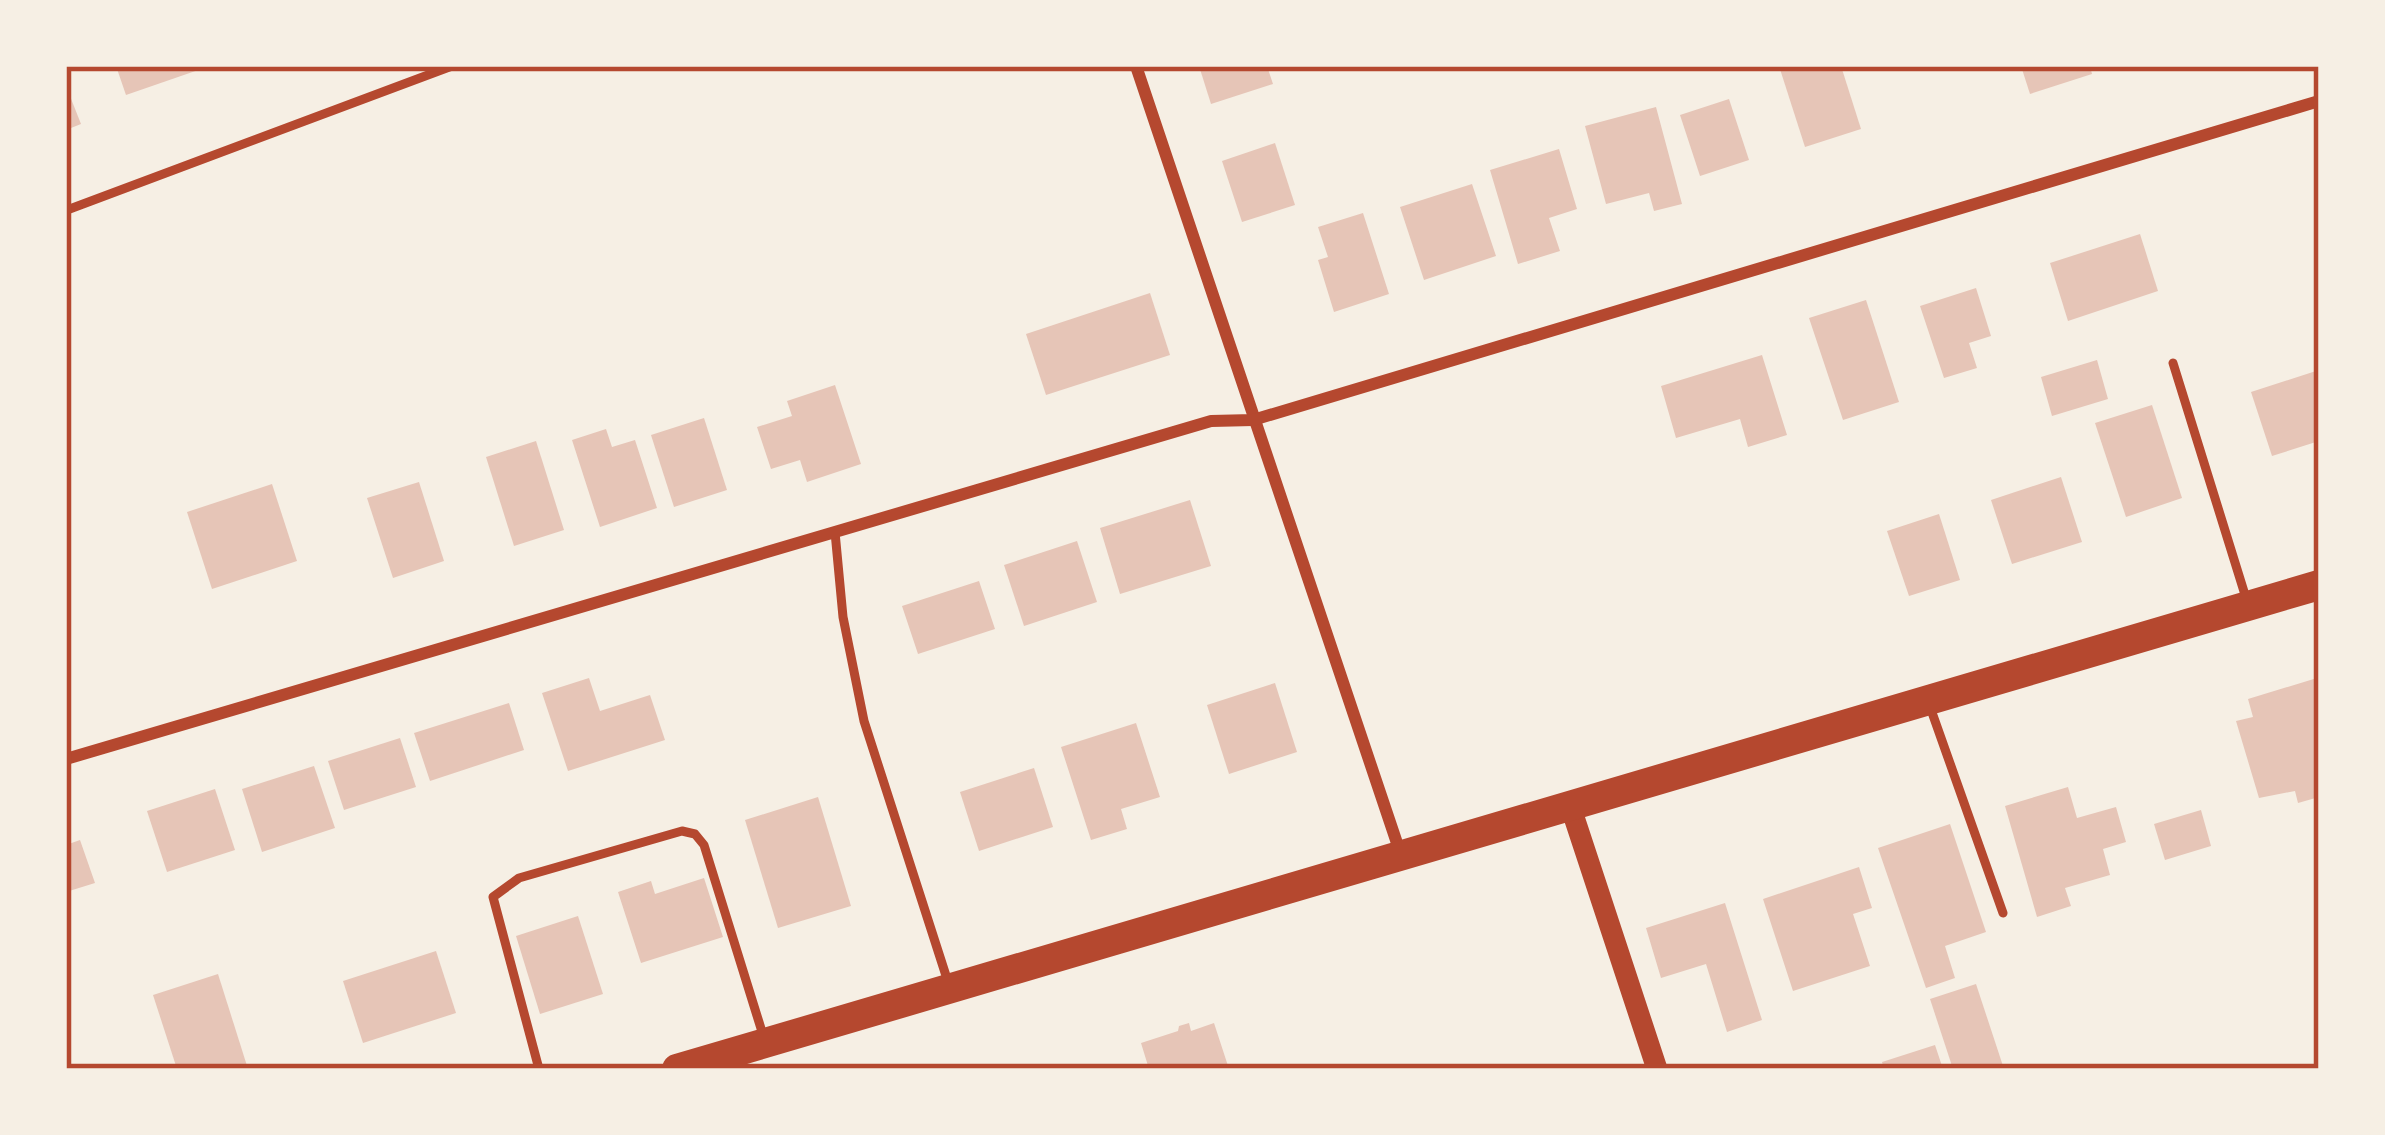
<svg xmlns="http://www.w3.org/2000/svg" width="2385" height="1135" viewBox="0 0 2385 1135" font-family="'Public Sans',sans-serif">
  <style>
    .building { fill: #e6c5b7 }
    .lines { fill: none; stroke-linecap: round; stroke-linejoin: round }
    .service { stroke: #b5482f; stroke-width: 9 }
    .minor { stroke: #b5482f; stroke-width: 12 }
    .tertiary { stroke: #b5482f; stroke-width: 21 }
    .primary { stroke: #b5482f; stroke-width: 30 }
    .neatline { fill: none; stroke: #b5482f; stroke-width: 4.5 }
  </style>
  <rect width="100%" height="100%" fill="#f6efe4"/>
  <g class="building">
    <polygon points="116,66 207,66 207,67 126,95"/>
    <polygon points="1199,66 1267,66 1273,84 1211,104"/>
    <polygon points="1779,66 1841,66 1861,129 1805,147"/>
    <polygon points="2021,66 2090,66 2092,74 2030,94"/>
    <polygon points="66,86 81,124 66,130"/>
    <polygon points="1729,99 1749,160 1700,176 1680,115"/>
    <polygon points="1656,107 1682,204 1654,211 1649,193 1606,204 1585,126"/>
    <polygon points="1275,143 1295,205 1242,222 1222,161"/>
    <polygon points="1559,149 1577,209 1549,218 1560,251 1518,264 1490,170"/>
    <polygon points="1472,184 1496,256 1424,280 1400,207"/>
    <polygon points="1363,213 1389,294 1334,312 1318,260 1328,257 1318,227"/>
    <polygon points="2140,234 2158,291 2068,321 2050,263"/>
    <polygon points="1976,288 1991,336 1969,343 1977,368 1944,378 1920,306"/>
    <polygon points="1150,293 1170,355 1046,395 1026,334"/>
    <polygon points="1866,300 1899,402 1843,420 1809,318"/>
    <polygon points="1762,355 1787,435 1748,447 1740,419 1676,438 1661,386"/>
    <polygon points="2097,360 2108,399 2052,416 2041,377"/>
    <polygon points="2319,370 2319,441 2272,456 2251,392"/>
    <polygon points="835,385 861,464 807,482 800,460 771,469 757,427 792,416 787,401"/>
    <polygon points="2152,405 2182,498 2126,517 2095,423"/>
    <polygon points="704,418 727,490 674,507 651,435"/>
    <polygon points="606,429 612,447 635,440 657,508 600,527 572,440"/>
    <polygon points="536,441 564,530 514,546 486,457"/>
    <polygon points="2061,477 2082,542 2012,564 1991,500"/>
    <polygon points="419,482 444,561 393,578 367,498"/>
    <polygon points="272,484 297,561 212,589 187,512"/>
    <polygon points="1190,500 1211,566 1120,594 1100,528"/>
    <polygon points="1939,514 1960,580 1909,596 1887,531"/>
    <polygon points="1077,541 1097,602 1024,626 1004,565"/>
    <polygon points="979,581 995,629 918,654 902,606"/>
    <polygon points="589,678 600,711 650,695 665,740 568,771 542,693"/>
    <polygon points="2317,678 2319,797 2298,803 2295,791 2259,798 2236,721 2253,717 2248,699"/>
    <polygon points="1275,683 1297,752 1229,774 1207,705"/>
    <polygon points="509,703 524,750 430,781 414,733"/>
    <polygon points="1136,723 1160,797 1121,809 1127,829 1091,840 1061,747"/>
    <polygon points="400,738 416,787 344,810 328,761"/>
    <polygon points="314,766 335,828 262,852 242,789"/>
    <polygon points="1034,768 1053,827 979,851 960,792"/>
    <polygon points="2068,787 2077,818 2116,807 2126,842 2103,849 2110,875 2065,888 2071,906 2037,917 2005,806"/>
    <polygon points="215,789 235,850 167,872 147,811"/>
    <polygon points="818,797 851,906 778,928 745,820"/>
    <polygon points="2201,810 2211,846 2165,860 2154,824"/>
    <polygon points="1950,824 1986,932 1945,946 1955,978 1926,988 1878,848"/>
    <polygon points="80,840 95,883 66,892 66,845"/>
    <polygon points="1859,867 1872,908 1853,914 1870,966 1793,991 1763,899"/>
    <polygon points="704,878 723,937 641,963 618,892 651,881 655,894"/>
    <polygon points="1725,903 1762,1020 1727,1032 1706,964 1661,978 1646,928"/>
    <polygon points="578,916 603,994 540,1014 516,936"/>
    <polygon points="436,951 456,1013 363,1043 343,981"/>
    <polygon points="218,974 248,1069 177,1069 153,995"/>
    <polygon points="1976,984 2004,1069 1953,1069 1930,999"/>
    <polygon points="1189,1023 1191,1031 1214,1023 1229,1069 1149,1069 1141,1043 1178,1031 1179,1026"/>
    <polygon points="1935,1045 1943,1069 1884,1069 1882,1062"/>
  </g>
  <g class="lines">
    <g class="service">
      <polyline points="67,210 452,66"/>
      <polyline points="2173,363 2246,598"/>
      <polyline points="835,532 843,617 864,721 949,985"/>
      <polyline points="1929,704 2003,913"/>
      <polyline points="539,1069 493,897 519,878 682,831 695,834 704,845 763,1035"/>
    </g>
    <g class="minor">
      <polyline points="1136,66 1401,855"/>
      <polyline points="66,759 1211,421 1253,420 2319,101"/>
    </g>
    <polyline class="tertiary" points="1570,805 1657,1069"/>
    <polyline class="primary" points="677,1069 2319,585"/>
  </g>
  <rect width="2385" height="1135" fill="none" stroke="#f6efe4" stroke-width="138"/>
  <rect x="69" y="69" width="2247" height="997" class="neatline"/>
</svg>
